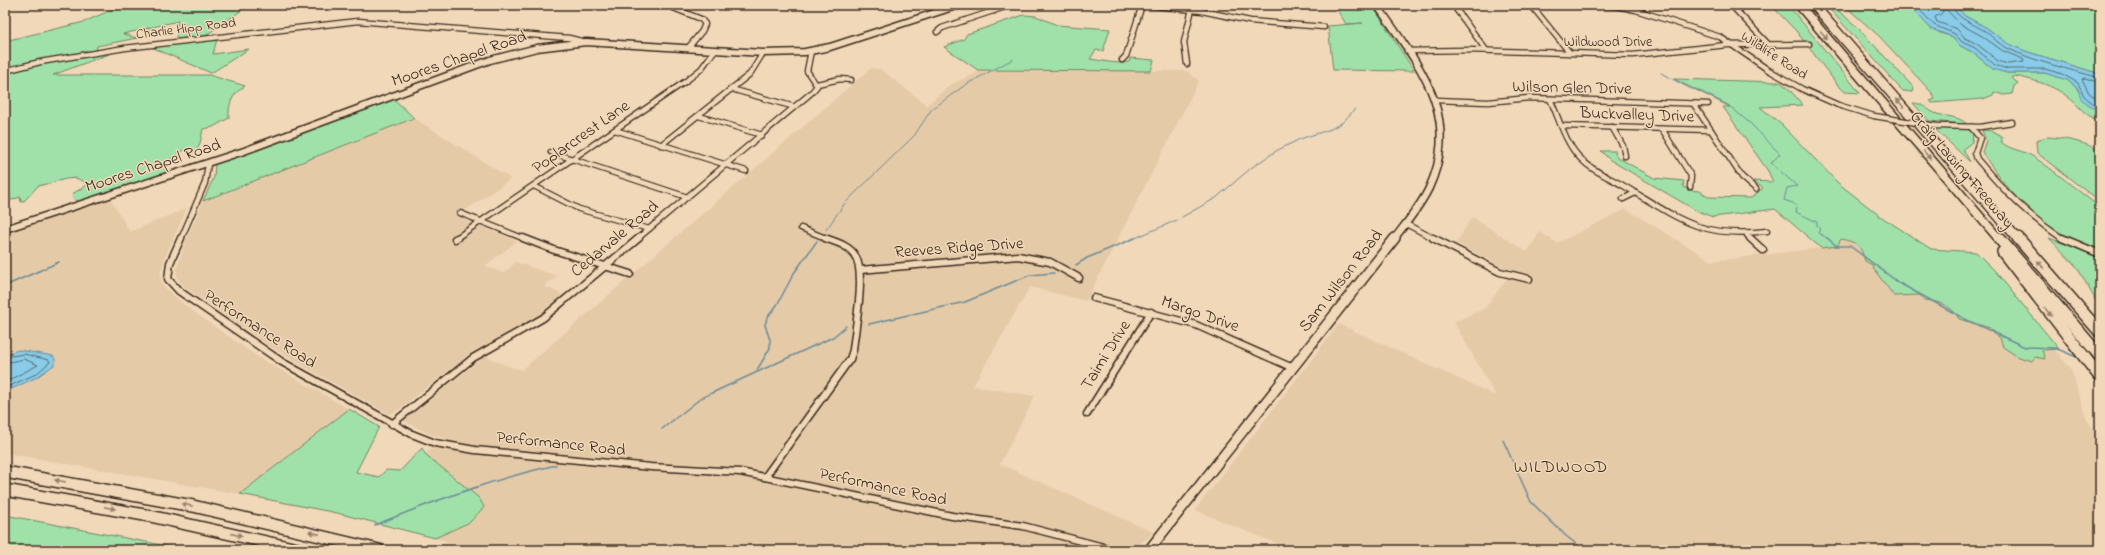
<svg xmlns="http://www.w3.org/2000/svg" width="2105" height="555" viewBox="0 0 2105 555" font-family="'Indie Flower',sans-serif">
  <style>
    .built { fill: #e5caa8 }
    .green { fill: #a0e1aa; stroke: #6e8664 }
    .water { fill: #88cce9; stroke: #698b98 }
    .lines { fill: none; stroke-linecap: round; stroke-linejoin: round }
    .shore { stroke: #5a6b6f; stroke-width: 1 }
    .stream-far1 { stroke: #698b98; stroke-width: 1 }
    .stream { stroke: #698b98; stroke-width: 1.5 }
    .street-far1-casing { stroke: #3b2a1e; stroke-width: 7 }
    .street-casing { stroke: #3b2a1e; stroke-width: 9 }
    .secondary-far1-casing { stroke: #3b2a1e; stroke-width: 9 }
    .secondary-casing { stroke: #3b2a1e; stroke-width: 12 }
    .highway-far1-casing { stroke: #3b2a1e; stroke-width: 11 }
    .highway-casing { stroke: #3b2a1e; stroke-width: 14 }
    .street-far1 { stroke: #f1d8b9; stroke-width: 4.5 }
    .street { stroke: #f1d8b9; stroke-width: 6 }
    .secondary-far1 { stroke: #f1d8b9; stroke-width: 6 }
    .secondary { stroke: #f1d8b9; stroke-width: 9 }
    .highway-far1 { stroke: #f1d8b9; stroke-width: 8 }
    .highway { stroke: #f1d8b9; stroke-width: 11 }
    .street-bridge-casing { stroke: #3b2a1e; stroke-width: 7; stroke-linecap: butt }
    .street-bridge { stroke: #f1d8b9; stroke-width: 4.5 }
    .oneway { fill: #96816c }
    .labels { text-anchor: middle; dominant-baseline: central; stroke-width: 3; stroke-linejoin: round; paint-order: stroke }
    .far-street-label { font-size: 14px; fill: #3b2a1e; stroke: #f1d8b9 }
    .street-label { font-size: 17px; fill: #3b2a1e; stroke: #f1d8b9 }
    .neighbourhood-label { font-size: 18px; letter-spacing: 1px; fill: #3b2a1e; stroke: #f1d8b9 }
  </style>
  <rect width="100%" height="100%" fill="#f1d8b9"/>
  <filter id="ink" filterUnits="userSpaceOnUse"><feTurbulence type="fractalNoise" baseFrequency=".025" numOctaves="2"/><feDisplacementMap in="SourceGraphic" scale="8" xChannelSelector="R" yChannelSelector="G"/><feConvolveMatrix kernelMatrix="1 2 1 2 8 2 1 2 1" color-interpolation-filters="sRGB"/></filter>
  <g filter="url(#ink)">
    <g class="built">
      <polygon points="871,68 880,69 927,105 950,85 983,70 1187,71 1199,81 1086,301 1030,287 973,386 1035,396 1000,464 1153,532 1150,536 1132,550 475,550 435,538 470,522 484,507 479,498 425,454 444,438 432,435 403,421 485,356 505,365 522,370"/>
      <polygon points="414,118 511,179 457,216 517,241 485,266 503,273 516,262 557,276 544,286 563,295 531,321 474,351 398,410 389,414 303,366 268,345 186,288 178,280 176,271 186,240 203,201"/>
      <polygon points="110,198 130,232 187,208 165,257 160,275 163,286 187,307 258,357 349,409 240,494 5,453 5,232"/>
      <polygon points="1626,209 1712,261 1837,246 1841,239 1856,243 1861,249 1865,261 1874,266 1894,296 1920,295 1924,300 1938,301 1955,310 1970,323 1978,323 1990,328 1992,333 2000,338 2003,347 2045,359 2042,350 2053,348 2071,369 2086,418 2100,440 2100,550 1292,550 1195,510 1339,324 1496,396 1454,322 1485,308 1512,272 1456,243 1472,217 1527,252 1540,232 1557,243"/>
    </g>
    <g class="green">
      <path d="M122,5H249L205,36L176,39L178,21L123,34L137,38L97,46L96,51L128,47L53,75H209L245,86C233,93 228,103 229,118L213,127L203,129L200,143L197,150L193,153L184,150L163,164L167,172L161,175L79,202L74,199L72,194L89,184L76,178L66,179L38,186L24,201L21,202L20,197L5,202V41L84,22Z"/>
      <polygon points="1334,5 1372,5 1414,71 1333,70 1328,26 1363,23 1346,24"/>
      <polygon points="1771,5 1788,5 1860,93 1845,92 1837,84 1796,31"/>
      <polygon points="1826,5 1832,5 1857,27 1914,88 1913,92 1903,91 1899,87"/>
      <path d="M1844,5H1911L1910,6L1926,23L1940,33L1953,37L1959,45L1972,52L1993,69L2007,73H2045L2067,80L2075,86L2087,103L2095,109L2100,115V121C2082,114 2082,108 2068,97C2053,85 2034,80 2014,76L2011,78L2018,83L2014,86L2012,94L2003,95L1994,92L1993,95L1983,99L1932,103L1930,101L1935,99L1932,93L1879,36Z"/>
      <polygon points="1955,5 2100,5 2100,74 2025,51 2007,43 1987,28 1965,16"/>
      <path d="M1024,15L1036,16L1057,25L1110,29L1103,51L1096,50L1090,59C1099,60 1124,66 1130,61V58L1154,60L1151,71L978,70L944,47L964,39L967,34Z"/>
      <polygon points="217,39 213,54 249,49 211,73 151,47"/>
      <path d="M1674,79L1780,82L1788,88L1803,105L1760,107L1782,125L1838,183L1880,216L1931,249L1976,252L1995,271L2059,349L2042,350L2045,359L2035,357L2032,361L2018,357L2003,347L2000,338L1992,333L1990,328L1959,319C1953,306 1938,301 1924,300L1920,295L1894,296L1873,268L1874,266L1865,261C1860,244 1858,243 1841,239L1837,246L1821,248L1775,209L1713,217L1697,211L1610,160L1601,151H1616L1615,153L1617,157L1654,178L1684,181L1683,186L1688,190L1700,191L1708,197L1751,198L1763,188L1753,181L1773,182L1768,171L1723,107H1730Z"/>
      <polygon points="394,99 414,118 203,201 214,177 215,164"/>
      <path d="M1913,103C1923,103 1928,111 1937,114C1948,117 1958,116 1967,124L1929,121Z"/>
      <path d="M1933,127C1945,127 1964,124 1973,133L1972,142L1963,149L1970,162Z"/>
      <path d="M1982,130L1993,131L2002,136L2001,142C2010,150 2022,150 2032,156C2056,171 2077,191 2100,207V252C2045,230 2014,202 1982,152L1986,141Z"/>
      <path d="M2047,137C2063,138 2086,142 2100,151V202L2037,153L2036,141Z"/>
      <polygon points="2049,238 2100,256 2100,308 2077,267"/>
      <polygon points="349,409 379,427 356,472 379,477 386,470 400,471 422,448 425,454 479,498 484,507 470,522 435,538 337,513 240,494"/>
      <polygon points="5,515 188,550 5,550"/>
    </g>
    <g class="water">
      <polygon points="1911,5 1934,8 1936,5 1955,5 1965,16 1987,28 2007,43 2025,51 2100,74 2100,115 2095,109 2081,99 2078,89 2067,80 2045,73 2007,73 1993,69 1972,52 1959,45 1953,37 1931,29 1910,6"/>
      <polygon points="19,350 53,356 55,359 54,365 37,377 5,392 5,354"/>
    </g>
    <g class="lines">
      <g class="shore">
        <polyline points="1915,5 1934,25 1955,34 1962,42 1975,48 1995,65 2007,69 2045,69 2062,74 2078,83 2084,96 2100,109"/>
        <path d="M1952,5C1956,19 1974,24 1985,31C1992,36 1998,44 2007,48C2035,62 2069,69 2100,78"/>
        <polygon points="1945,8 1960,24 1982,36 2003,51 2023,59 2024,62 2008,64 1998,61 1977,44 1965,38 1957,29 1937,22 1935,17 1941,14"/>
        <polyline points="2100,83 2085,78 2082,79 2089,93 2100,101"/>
        <polyline points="5,357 24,354 49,360 50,362 36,374 5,388"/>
        <polyline points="5,363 24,359 38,365 5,382"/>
      </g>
      <g class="stream-far1">
        <polyline points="1661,73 1691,89 1696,89 1728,105 1751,124 1780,154 1771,163 1797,186 1787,188 1784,200 1793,203 1797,207 1796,212 1817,222 1817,226 1820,229 1818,233 1829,239"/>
        <polyline points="1182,217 1216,198 1251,168 1276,151 1300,139 1331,129 1343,122 1355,109"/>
        <polyline points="826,230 845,203 914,136 931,110 965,85 1013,59"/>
        <polyline points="1133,239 1177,220"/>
      </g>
      <g class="stream">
        <polyline points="1827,238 1837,246 1850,246 1899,283 1967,320 2025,347 2055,348 2079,358"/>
        <polyline points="1076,265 1087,258 1135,238"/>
        <polyline points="5,286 59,262"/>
        <polyline points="869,324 965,302 1030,275 1054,273"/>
        <polyline points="757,370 770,348 770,340 765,325 767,318 777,305 794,273 817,241"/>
        <polyline points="662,429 701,398 833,337 846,326"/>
        <polyline points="1503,440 1531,502 1566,536 1584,550"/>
        <path d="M375,525C434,501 493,479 556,465"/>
      </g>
      <g class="street-far1-casing">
        <g id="street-far1">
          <polyline points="666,5 701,19 705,24 702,31 688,48"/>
          <polyline points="985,5 994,11"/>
          <polyline points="1147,5 1202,11 1250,21 1324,27"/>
          <polyline points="1453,5 1486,50"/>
          <polyline points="1531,5 1570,53"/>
          <polyline points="1588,5 1616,6 1636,10 1720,37 1767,69 1802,89 1838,105 1874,116"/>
          <polyline points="1731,5 1768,44"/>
          <polyline points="937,32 942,28 1011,5"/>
          <polyline points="1407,51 1468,50 1633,55 1727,45 1809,44"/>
          <polyline points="1122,60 1126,56 1142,5"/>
          <polyline points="1187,64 1184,42 1193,5"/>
          <polyline points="5,71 40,62 125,48 358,21 569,38 585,42"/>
          <polyline points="817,84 840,79 851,80"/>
          <polyline points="731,89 795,107"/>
          <path d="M1550,99C1559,118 1565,143 1580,158C1592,171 1609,177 1624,186C1678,218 1700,239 1767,231"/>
          <polyline points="1435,100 1488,102 1529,98 1708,104"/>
          <polyline points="1693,103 1742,177 1756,189"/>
          <polyline points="699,116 762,135"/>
          <polyline points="1563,126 1711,130"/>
          <polyline points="1936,126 1980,127 2012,122"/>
          <polyline points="1612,127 1623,146 1625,156"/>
          <path d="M1971,127L1980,138L1975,153L1977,159C2003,190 2029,217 2063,239"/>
          <polyline points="1662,129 1691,176 1690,187"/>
          <polyline points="615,130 746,171"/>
          <polyline points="661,145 750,74 763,53"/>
          <polyline points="551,152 687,197"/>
          <polyline points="534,186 579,209 649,229"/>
          <polyline points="1623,199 1635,193"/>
          <polyline points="460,213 525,239"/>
          <polyline points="1406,224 1435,239"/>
          <polyline points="801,228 828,239"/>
          <polyline points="1747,235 1751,239"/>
          <polyline points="181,239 205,183 208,164"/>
          <polyline points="455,239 686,81 701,69 715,50"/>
          <polyline points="637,239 811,93 817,86 807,71 811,51"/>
        </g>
      </g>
      <g class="street-casing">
        <g id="street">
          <polyline points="181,238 170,263 168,279 179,291 282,362 412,434 435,443 475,450 651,467 740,472 952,516 1023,526 1115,550"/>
          <polyline points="523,238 554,250 630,274"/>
          <polyline points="1433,238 1500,272 1529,279"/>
          <polyline points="1750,238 1763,250"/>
          <polyline points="2062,238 2100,254"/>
          <polyline points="455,239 457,238"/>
          <polyline points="860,270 1018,256 1050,262 1079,278"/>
          <polyline points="1094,298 1196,325 1293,368"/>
          <polyline points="1087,414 1151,312"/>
          <polyline points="392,424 473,358 543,318 639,238"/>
          <path d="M765,477L850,359L853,350C855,328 867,270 854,254C848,245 835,242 825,238"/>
        </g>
      </g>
      <g class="secondary-far1-casing">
        <g id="secondary-far1">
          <path d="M1377,5C1417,63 1463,115 1429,188C1420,207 1406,223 1394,239"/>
          <polyline points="5,229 244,151 490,60 537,48 586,42 763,53 805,52 830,47 959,5"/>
        </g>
      </g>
      <g class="secondary-casing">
        <polyline id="secondary" points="1149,550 1395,238"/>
      </g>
      <g class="highway-far1-casing">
        <g id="highway-far1">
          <polyline points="1799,5 1999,239"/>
          <polyline points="1814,5 2018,239"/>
        </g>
      </g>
      <g class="highway-casing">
        <g id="highway">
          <polyline points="1999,238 2100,356"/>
          <polyline points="2018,238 2100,332"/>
          <polyline points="2003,252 2100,377"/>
          <polyline points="5,472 193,506 379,550"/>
          <polyline points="5,490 150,516 302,550"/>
        </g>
      </g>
      <use href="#street-far1" class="street-far1"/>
      <use href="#street" class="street"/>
      <use href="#secondary-far1" class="secondary-far1"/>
      <use href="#secondary" class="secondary"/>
      <use href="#highway-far1" class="highway-far1"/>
      <use href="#highway" class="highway"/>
      <g class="street-bridge-casing">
        <polyline id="street-bridge" points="1874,116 1936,126"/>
      </g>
      <use href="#street-bridge" class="street-bridge"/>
    </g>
    <defs><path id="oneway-solid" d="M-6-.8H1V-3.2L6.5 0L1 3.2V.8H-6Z"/></defs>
    <g class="oneway">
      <use href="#oneway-solid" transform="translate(1824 35) rotate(50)"/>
      <use href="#oneway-solid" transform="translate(1900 103) rotate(-131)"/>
      <use href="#oneway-solid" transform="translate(1927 155) rotate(50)"/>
      <use href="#oneway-solid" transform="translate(2041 265) rotate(-131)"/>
      <use href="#oneway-solid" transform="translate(2048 312) rotate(52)"/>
      <use href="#oneway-solid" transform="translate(60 481) rotate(-170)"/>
      <use href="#oneway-solid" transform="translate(187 505) rotate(-168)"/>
      <use href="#oneway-solid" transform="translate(110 508) rotate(11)"/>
      <use href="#oneway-solid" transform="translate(314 533) rotate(-167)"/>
      <use href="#oneway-solid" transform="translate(237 535) rotate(13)"/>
    </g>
  </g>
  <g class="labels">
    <g class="far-street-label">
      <text transform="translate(186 29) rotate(-7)">Charlie Hipp Road</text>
      <text x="1608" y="42">Wildwood Drive</text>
      <text transform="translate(1774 56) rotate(33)">Wildlife Road</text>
    </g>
    <g class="street-label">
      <text transform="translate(459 59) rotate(-19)">Moores Chapel Road</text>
      <text transform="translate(1572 88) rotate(1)">Wilson Glen Drive</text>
      <text transform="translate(1637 115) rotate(2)">Buckvalley Drive</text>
      <text transform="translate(581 137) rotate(-35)">Poplarcrest Lane</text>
      <text transform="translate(153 166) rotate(-18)">Moores Chapel Road</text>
      <text transform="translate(1962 170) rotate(49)">Craig Lawing Freeway</text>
      <text transform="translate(615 239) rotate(-40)">Cedarvale Road</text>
      <text transform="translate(959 248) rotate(-4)">Reeves Ridge Drive</text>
      <text transform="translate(1341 281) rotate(-52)">Sam Wilson Road</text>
      <text transform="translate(1200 314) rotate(19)">Margo Drive</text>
      <text transform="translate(260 329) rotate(33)">Performance Road</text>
      <text transform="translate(1106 355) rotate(-58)">Taimi Drive</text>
      <text transform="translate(561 444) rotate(6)">Performance Road</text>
      <text transform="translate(883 487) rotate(12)">Performance Road</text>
    </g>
    <g class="neighbourhood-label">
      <text x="1561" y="468">WILDWOOD</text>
    </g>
  </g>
  <rect width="2105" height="555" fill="none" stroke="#f1d8b9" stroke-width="20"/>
  <rect x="10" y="10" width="2085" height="535" fill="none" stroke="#3b2a1e" stroke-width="1.5" filter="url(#ink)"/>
</svg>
